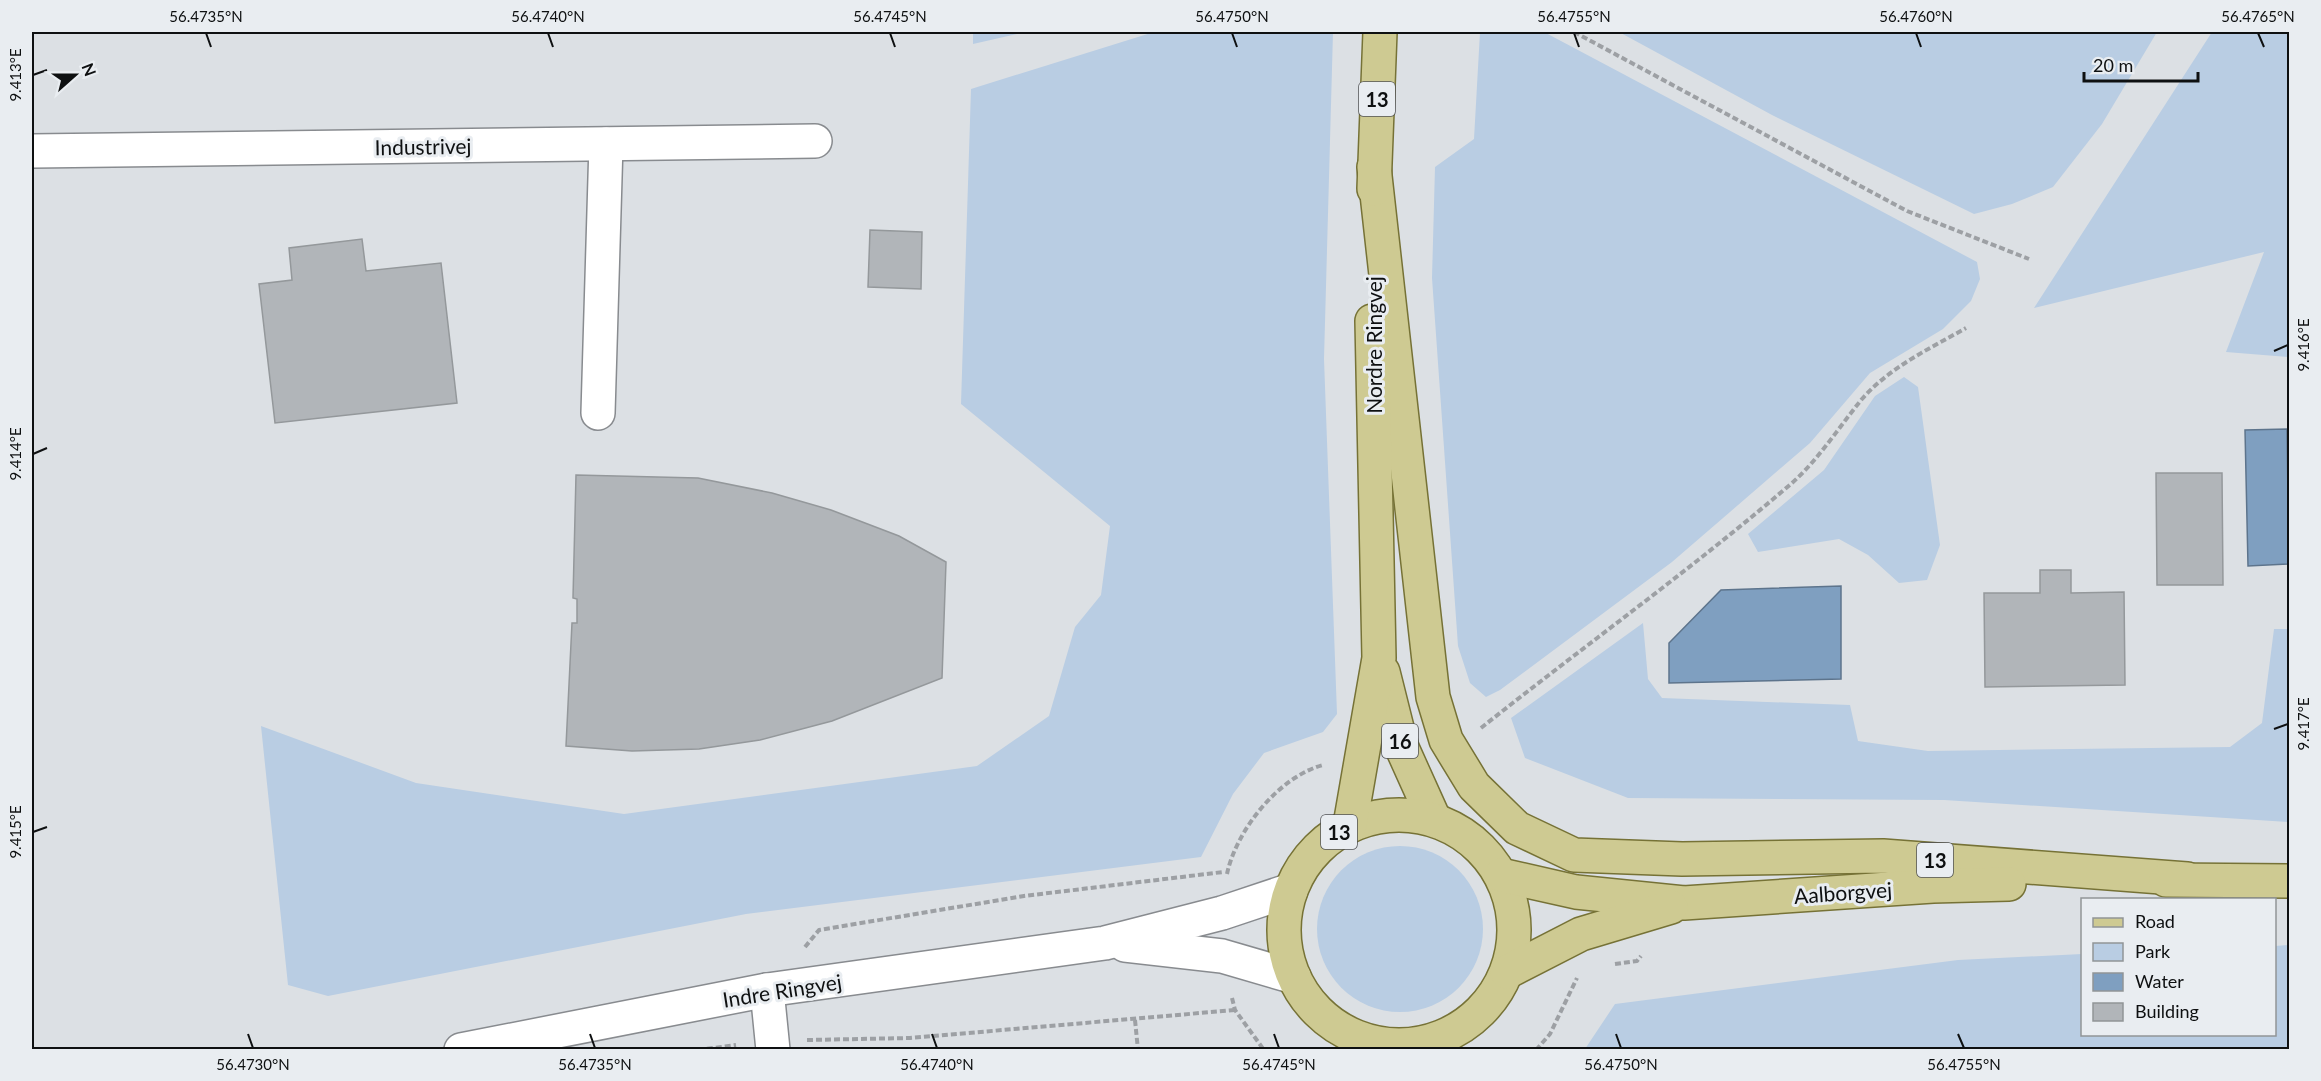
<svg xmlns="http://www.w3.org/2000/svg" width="2321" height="1081" viewBox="0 0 2321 1081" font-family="Lato,sans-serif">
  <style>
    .green { fill: #b9cde3 }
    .water { fill: #7f9fc0; stroke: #5d748c; stroke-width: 1.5 }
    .building { fill: #b1b5b9; stroke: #94989b; stroke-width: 1.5 }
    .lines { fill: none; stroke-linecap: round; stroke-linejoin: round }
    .minor-casing { stroke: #888b8f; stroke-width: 36 }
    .major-casing { stroke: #767236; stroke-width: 36 }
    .path { stroke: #9da0a4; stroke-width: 4; stroke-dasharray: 6 3; stroke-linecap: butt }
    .minor { stroke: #fff; stroke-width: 33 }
    .major { stroke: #ceca92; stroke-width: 33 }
    .ticks { fill: none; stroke: #0e1011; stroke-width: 2 }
    .labels { text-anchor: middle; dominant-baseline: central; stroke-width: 6; stroke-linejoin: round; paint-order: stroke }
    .shield { fill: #e9edf1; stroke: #505254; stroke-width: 1.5 }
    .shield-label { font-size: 20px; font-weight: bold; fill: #0e1011 }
    .street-label { font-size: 21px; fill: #0e1011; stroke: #e9edf1 }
    .neatline { fill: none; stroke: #0e1011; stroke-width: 2 }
    .ticks-label { font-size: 15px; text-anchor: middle; fill: #0e1011 }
  </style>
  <rect width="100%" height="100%" fill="#dce0e4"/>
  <g class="green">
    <polygon points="973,32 1026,32 973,44"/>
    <polygon points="1154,32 1333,32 1324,359 1337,714 1323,732 1264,753 1233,794 1201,857 746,914 328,996 288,985 261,726 416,783 624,814 977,766 1049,716 1075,627 1101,595 1110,526 961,404 971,89"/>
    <polygon points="1480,32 1544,32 1977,262 1980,279 1971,301 1943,329 1870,373 1810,443 1672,562 1500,690 1486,697 1470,683 1458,646 1432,278 1435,167 1474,139"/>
    <polygon points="1619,32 2157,32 2102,124 2053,187 2012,204 1974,214 1772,115"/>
    <polygon points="2212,32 2289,32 2289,357 2226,352 2264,252 2034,308"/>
    <polygon points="1904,377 1918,387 1940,545 1927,580 1899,583 1868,555 1839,539 1758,552 1748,534 1824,470 1875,396"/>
    <polygon points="1643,623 1648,679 1662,698 1850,705 1858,741 1928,751 2230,747 2262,723 2274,629 2289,629 2289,822 1944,800 1628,798 1525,758 1511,718"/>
    <circle cx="1400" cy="929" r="83"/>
    <polygon points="2289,945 2289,1049 1585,1049 1615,1004 1958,960 2082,954 2082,1034 2274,1034 2275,946"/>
  </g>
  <g class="water">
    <polygon points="2287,429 2289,564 2248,566 2245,430"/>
    <polygon points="1841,586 1841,679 1669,683 1669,643 1721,590"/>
  </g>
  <g class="building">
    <polygon points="870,230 922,232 921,289 868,287"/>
    <polygon points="362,239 366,271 441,263 457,403 275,423 259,284 292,280 289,248"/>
    <polygon points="2156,473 2222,473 2223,585 2157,585"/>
    <polygon points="576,475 698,478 772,493 831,510 899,536 946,562 942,678 832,721 760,740 699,749 632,751 566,746 572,623 577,623 577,599 573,598"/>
    <polygon points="2040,570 2071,570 2071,593 2124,592 2125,685 1985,687 1984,593 2040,593"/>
  </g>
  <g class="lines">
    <g class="minor-casing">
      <g id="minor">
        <polyline points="32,151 815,141"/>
        <polyline points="598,413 606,144"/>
        <polyline points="1125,945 1222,956 1294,977"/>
        <polyline points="767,990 773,1050"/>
        <polyline points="461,1050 767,990 1105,943 1222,913 1291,890"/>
      </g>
    </g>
    <g class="major-casing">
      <g id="major">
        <polyline points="1374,167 1433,697 1446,740 1474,786 1517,828 1574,855 1682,859 1883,856 2187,879"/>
        <polyline points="1374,189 1380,32"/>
        <polyline points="1383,672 1402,748 1434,819"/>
        <circle cx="1399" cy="930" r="115"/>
        <polyline points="1350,825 1379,658 1372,321"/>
        <polyline points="1501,875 1576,892 1684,903 1933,886 2009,884"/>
        <polyline points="2166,880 2290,881"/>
        <polyline points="1507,972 1581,934 1671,907"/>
      </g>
    </g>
    <g class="path">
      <polyline points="1574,32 1907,211 2029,259"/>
      <path d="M1481,728C1584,646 1692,569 1792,483C1819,459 1839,427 1862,399C1890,367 1929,349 1966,328"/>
      <path d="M1227,874C1236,831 1278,777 1323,765"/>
      <polyline points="805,947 819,930 1024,896 1223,872"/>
      <polyline points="1615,964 1637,961 1641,956"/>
      <polyline points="1232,998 1235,1010 1264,1050"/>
      <polyline points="1135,1020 1138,1050"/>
      <polyline points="807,1040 910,1038 1235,1010"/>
      <polyline points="698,1050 736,1045"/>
      <polyline points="1536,1050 1550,1034 1577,978"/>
    </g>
    <use href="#minor" class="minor"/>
    <use href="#major" class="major"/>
  </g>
  <path class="ticks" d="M206,33L211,47M548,33L553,47M890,33L895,47M1232,33L1237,47M1574,33L1579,47M1916,33L1921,47M2258,33L2264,47M33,75L47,70M2274,351L2288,345M33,454L47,448M2274,729L2288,724M33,832L47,827M248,1034L253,1048M590,1034L595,1048M932,1034L937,1048M1274,1034L1279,1048M1616,1034L1621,1048M1958,1034L1964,1048"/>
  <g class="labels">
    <g class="shield">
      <rect x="1359" y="82" width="36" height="34" rx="4.5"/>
      <rect x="1382" y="724" width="36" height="34" rx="4.5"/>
      <rect x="1321" y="815" width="36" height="34" rx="4.5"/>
      <rect x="1917" y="843" width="36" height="34" rx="4.5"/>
    </g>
    <g class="shield-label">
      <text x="1377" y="99">13</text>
      <text x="1400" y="741">16</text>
      <text x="1339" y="832">13</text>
      <text x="1935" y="860">13</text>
    </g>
    <g class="street-label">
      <text transform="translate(423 146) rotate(-1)">Industrivej</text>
      <text transform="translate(1373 345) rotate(-90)">Nordre Ringvej</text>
      <text transform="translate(1843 892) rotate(-4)">Aalborgvej</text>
      <text transform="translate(782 990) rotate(-9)">Indre Ringvej</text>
    </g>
  </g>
  <rect width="2321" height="1081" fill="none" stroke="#e9edf1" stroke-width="66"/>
  <rect x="2081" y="898" width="195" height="138" fill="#e9edf1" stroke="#919597" stroke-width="1.5"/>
  <rect x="2093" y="918" width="30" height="9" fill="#ceca92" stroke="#919597" stroke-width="1.5"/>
  <text x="2135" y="928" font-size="18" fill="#0e1011">Road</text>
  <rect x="2093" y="943" width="30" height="18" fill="#b9cde3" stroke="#919597" stroke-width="1.5"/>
  <text x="2135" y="958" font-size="18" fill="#0e1011">Park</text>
  <rect x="2093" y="973" width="30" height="18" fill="#7f9fc0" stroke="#919597" stroke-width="1.5"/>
  <text x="2135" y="988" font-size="18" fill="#0e1011">Water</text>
  <rect x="2093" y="1003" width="30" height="18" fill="#b1b5b9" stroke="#919597" stroke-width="1.5"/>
  <text x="2135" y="1018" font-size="18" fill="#0e1011">Building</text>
  <g transform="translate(75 75) rotate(69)" stroke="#e9edf1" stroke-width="4.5" paint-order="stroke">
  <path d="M0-4.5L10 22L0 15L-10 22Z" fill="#0e1011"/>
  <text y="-9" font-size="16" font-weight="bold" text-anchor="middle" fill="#0e1011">N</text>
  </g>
  <path d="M2084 72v9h114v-9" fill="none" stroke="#0e1011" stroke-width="3"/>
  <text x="2093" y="72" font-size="18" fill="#0e1011" stroke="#e9edf1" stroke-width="4.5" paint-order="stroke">20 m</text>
  <rect x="33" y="33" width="2255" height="1015" class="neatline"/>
  <g class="ticks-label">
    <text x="206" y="22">56.4735°N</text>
    <text x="548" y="22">56.4740°N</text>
    <text x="890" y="22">56.4745°N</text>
    <text x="1232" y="22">56.4750°N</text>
    <text x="1574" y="22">56.4755°N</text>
    <text x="1916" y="22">56.4760°N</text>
    <text x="2258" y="22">56.4765°N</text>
    <text transform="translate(16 75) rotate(-90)" y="5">9.413°E</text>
    <text transform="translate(2304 345) rotate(-90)" y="5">9.416°E</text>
    <text transform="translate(16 454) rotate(-90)" y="5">9.414°E</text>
    <text transform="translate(2304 724) rotate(-90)" y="5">9.417°E</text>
    <text transform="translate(16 832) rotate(-90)" y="5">9.415°E</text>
    <text x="253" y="1070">56.4730°N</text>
    <text x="595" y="1070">56.4735°N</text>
    <text x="937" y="1070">56.4740°N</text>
    <text x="1279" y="1070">56.4745°N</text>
    <text x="1621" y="1070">56.4750°N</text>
    <text x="1964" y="1070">56.4755°N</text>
  </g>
</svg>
